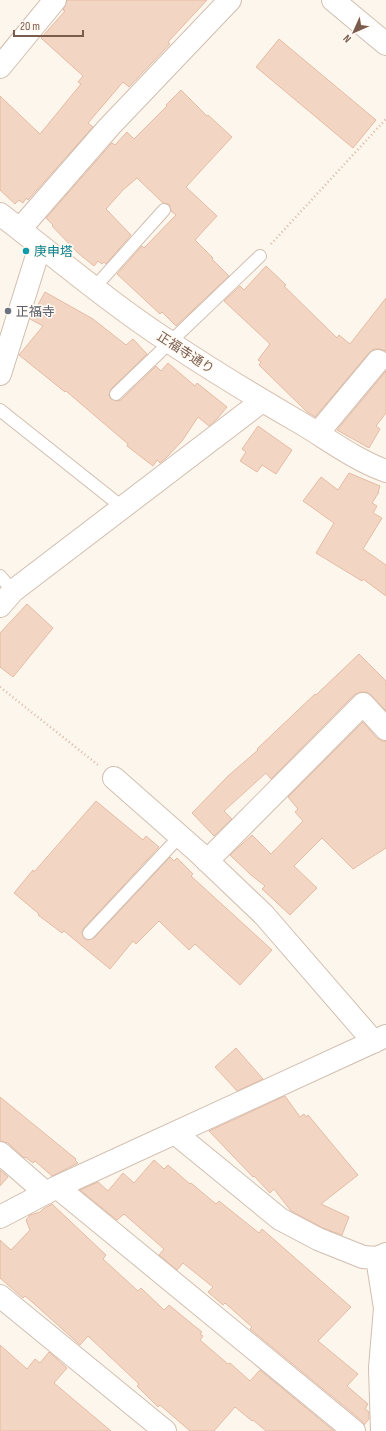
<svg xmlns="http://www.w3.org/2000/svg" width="386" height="1431" font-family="'Sofia Sans Condensed','Noto Sans JP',sans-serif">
  <rect width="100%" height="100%" fill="#fdf6ec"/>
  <!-- building -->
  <path fill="#f3d5c3" stroke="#e6bba3" d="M67,0H207L168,42L170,44L129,87L123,82L88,123L93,127L28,200L26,198L23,203L19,200L15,204L0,190V96L40,134L81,84L78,82L83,76L41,38L65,11L63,10Z
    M279,39L376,120L353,148L256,67Z
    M181,90L207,116L208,115L232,137L186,187L217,216L195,240L213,258L212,259L229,276L176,326L162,312L160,314L117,274L142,246L144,248L176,215L171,211L169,204L163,203L137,178L123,190L106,209L131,235L106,264L104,262L102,264L98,261L94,266L78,253L52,226L53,225L46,218L112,143L115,145L127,132L134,139L167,106L166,105Z
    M266,266L286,285L284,286L337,338L339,335L350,344L386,298V351L380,349H374L369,353L315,417L307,412L259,365L261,362L258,360L270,344L224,301L240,286L244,290Z
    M45,292L93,319L126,345L133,339L147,354L111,389L109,395L111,399L117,401L121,400L156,366L161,371L168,363L195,386L197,383L227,407L217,419L209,426L198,417L182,441L167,457L160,463L157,460L153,466L127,446L128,444L66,391L65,392L19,355L43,326L30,319Z
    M386,371V413L376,426L380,429L369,448L337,430Z
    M258,426L292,450L276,474L262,465L257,472L240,461L246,452L242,449Z
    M349,473L380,486L378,492H379L372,503L377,506L373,513L382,518L363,549L386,565V596L363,579L362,581L316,553L334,523L303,501L321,477L338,490Z
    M27,604L53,628L13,677L0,667V633Z
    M359,654L386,681V711L372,696L367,692H360L354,695L271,779L266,773L224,811L232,819L214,836L192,813L228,776L258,750L257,749L315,694L316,695Z
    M363,722L377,738L382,741H386V848L353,869L322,838L294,866L317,888L290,915L262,889L265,886L251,875L230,855L252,835L271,854L303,821L295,812L298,809L288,797Z
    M96,801L143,840L146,836L159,847L84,928L82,932L84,938L88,940L94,938L170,857L174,861L177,858L193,874L191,876L272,950L240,985L195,944L189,950L159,921L136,944L133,941L110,969L64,931L62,933L38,915L39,914L14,893L33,870L34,872Z
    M236,1048L263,1079L237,1091L215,1067Z
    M285,1096L300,1117L304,1114L306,1117L308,1115L358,1175L321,1204L349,1217L342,1235L323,1228L291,1211L274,1189L270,1193L254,1176L253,1177L209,1131Z
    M0,1097L76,1159L75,1160L78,1163L52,1176L35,1161L33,1163L25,1157L24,1158L8,1143L0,1141Z
    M154,1160L164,1169L168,1165L190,1184L191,1183L216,1204L219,1201L259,1233L262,1229L351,1307L318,1341L358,1374L347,1386L368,1404L365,1409L369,1412V1419L364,1425L362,1421L250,1329L252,1327L225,1303L223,1305L208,1292L213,1287L183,1263L177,1270L159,1255L164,1249L124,1214L117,1220L80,1190L98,1182L108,1191L123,1173L134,1183Z
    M0,1170L8,1177L0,1186Z
    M52,1204L106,1255L103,1259L138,1291L141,1288L164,1310L169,1305L192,1324L202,1332L200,1334L203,1336L200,1340L228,1364L230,1363L250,1381L260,1370L334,1431H266L253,1420L252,1421L235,1407L214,1431H190L160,1405L158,1407L137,1386L139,1384L88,1336L80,1345L31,1301L25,1296L23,1298L0,1278V1240L11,1250L30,1230L26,1220L30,1215L40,1212L43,1209Z
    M0,1345L27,1369L35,1359L40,1363L49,1352L67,1368L54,1383L111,1431H0Z"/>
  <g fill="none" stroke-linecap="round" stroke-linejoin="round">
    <defs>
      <path id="lane" d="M94,288L164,210
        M116,394L260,256
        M0,410L122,507
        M0,576L13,591
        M89,933L180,836"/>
      <path id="street" d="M333,0L386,44
        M0,67L55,0
        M20,229L109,127L230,0
        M0,374L40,246
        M318,433L378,361
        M0,606L13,591L262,401
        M114,778L198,852L264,915L374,1042
        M207,861L363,704L386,729
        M175,1133L280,1219L318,1239L363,1257L377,1258L386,1254
        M0,1153L46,1193
        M57,1187L354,1431
        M0,1217L57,1187L386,1036
        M377,1258L385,1308L380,1368L382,1431
        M0,1296L165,1431"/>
      <path id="secondary" d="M0,214C56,257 111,304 171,343C213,371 256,397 299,422C328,439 355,460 386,471"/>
    </defs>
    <!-- lane casing -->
    <use href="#lane" stroke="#d1beb0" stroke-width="14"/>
    <!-- street casing -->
    <use href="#street" stroke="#d1beb0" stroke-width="24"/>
    <!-- secondary casing -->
    <use href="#secondary" stroke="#d6c0b0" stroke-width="24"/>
    <!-- path -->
    <path stroke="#d9b8a5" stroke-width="2.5" stroke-dasharray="1 3" stroke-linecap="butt" d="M271,244L386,119
      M0,687L98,765"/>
    <!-- lane -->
    <use href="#lane" stroke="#fff" stroke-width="12"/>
    <!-- street -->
    <use href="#street" stroke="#fff" stroke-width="22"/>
    <!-- secondary -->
    <use href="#secondary" stroke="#fff" stroke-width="22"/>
  </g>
  <!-- markers -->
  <circle fill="#0f9aa8" stroke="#fffaf3" stroke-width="1.5" cx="26" cy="251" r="4"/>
  <circle fill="#6b7280" stroke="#fffaf3" stroke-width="1.5" cx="8" cy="311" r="4"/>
  <g text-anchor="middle" stroke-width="3" stroke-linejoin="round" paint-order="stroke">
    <!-- culture labels -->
    <g font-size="13" fill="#0d838f" stroke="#fffaf3" text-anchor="start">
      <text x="34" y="256">庚申塔</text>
    </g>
    <!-- worship labels -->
    <g font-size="13" fill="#5b616d" stroke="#fffaf3" text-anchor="start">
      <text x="16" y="316">正福寺</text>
    </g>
    <!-- street labels -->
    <g font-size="13" fill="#7a5c4d" stroke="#fffaf3">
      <text transform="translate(186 352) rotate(33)" y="5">正福寺通り</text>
    </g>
  </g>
  <!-- north arrow -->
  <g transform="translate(354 32) rotate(225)" stroke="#fffaf3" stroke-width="3" paint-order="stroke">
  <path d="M0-3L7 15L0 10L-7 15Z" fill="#7a5c4d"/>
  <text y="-6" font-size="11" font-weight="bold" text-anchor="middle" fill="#7a5c4d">N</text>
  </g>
  <!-- scale -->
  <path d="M14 30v6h69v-6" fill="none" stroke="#7a5c4d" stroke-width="2"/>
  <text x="20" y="30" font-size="12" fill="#7a5c4d" stroke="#fffaf3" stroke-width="3" paint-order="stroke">20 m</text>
</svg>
